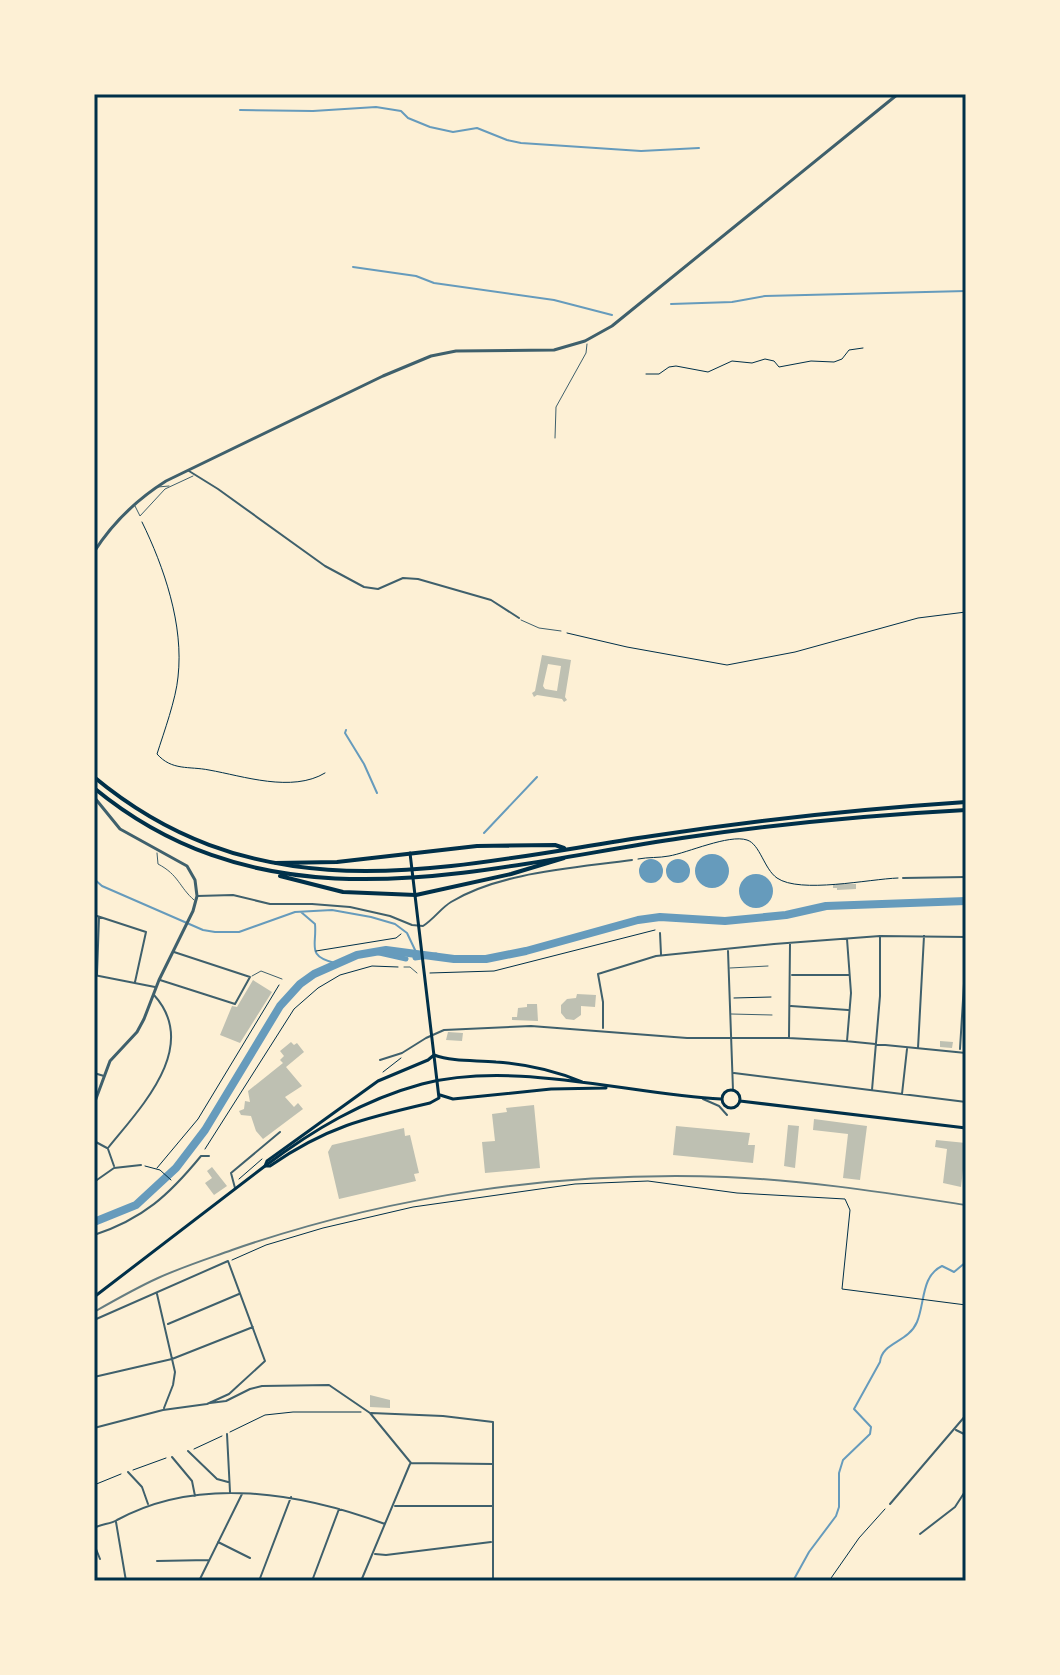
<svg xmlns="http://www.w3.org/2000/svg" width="1060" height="1675" font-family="Raleway,sans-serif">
  <rect width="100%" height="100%" fill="#fdf0d5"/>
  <!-- water -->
  <path fill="#669bbc" d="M695 871a17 17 0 1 1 34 0a17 17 0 1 1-34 0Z
    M639 871a12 12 0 1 1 24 0a12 12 0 1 1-24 0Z
    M666 871a12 12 0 1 1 24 0a12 12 0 1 1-24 0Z
    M739 891a17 17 0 1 1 34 0a17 17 0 1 1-34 0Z"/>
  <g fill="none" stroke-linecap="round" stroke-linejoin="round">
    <!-- stream -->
    <path stroke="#669bbc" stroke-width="2" d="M240,110L313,111L376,107L401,111L408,118L430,127L453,132L477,128L507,140L521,143L641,151L699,148
      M353,267L416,276L434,283L554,300L612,315
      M671,304L732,302L765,296L966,291
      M346,730L345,733L364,764L377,793
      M484,833L537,777
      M94,879L102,886L203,930L215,932H239L295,912L332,910L371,917L395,924L407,933L416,952
      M301,912L315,924C317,946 306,956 335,963
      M793,1581L809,1552L836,1516L839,1507V1473L843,1460L870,1434L871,1427L854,1409L880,1362C882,1342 908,1343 917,1322C925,1303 921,1276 942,1266L954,1272L966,1262"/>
    <!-- canal -->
    <path stroke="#669bbc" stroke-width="5" d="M375,952L406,959
      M415,958L436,955"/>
    <!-- river -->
    <path stroke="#669bbc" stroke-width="8" d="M94,1222L136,1205L176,1168L205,1130L280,1006L300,984L314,974L357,955L386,950L454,959H486L526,951L638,920L660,917L725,921L786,915L826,906L966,901"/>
  </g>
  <!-- building -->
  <path fill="#bec0b2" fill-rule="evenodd" d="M542,655L571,660L565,697L567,700L564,702L562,699L537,695L534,697L532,693L535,691ZM548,664L561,666L557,691L545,689L543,686Z
    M833,884H856V889L837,890V888H833Z
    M253,980L272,992L240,1043L220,1035L232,1006L237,1007Z
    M577,994L596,995L595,1007L581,1006V1015L574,1020L566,1019L561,1013V1005L567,999L576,998Z
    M527,1004H537L538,1021L512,1020V1017H517L518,1008L527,1007Z
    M448,1032L463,1033L462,1041L446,1040Z
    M940,1041L953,1042L952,1048L940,1047Z
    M291,1042L294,1045L297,1043L304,1052L286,1067L302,1086L285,1097L294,1107L298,1103L303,1109L263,1139L256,1131L251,1116L241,1115L239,1111L244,1109L245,1101L250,1102L248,1091L283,1063L280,1060L284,1056L280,1051Z
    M534,1105L540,1168L485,1173L482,1142L495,1141L492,1114L507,1112L506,1108Z
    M814,1119L867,1126L860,1180L843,1178L848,1134L813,1130Z
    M788,1125L799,1126L795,1168L784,1166Z
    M676,1126L750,1133L748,1145H755L753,1163L673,1155Z
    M404,1128L405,1136L410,1135L419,1173L414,1174L416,1181L339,1199L328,1152L332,1145Z
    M936,1140L966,1143L961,1187L943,1183L947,1149L935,1147Z
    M212,1167L227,1186L214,1195L205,1183L212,1178L207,1171Z
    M370,1395L390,1400V1408L370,1407Z"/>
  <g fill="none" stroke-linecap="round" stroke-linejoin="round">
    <!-- path -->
    <path stroke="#003049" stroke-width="1" d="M646,374H659L669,367L676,366L708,372L732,361L752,363L765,359L774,361L779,367L811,361L834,362L842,359L849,350L863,348
      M142,522C164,567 184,625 178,677C176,699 164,732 157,754C172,771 189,766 209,770C243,776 292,793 325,773
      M567,633L627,647L727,665L795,652L918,618L966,612
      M638,859C648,857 659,858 669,856C687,853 729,834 747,840C760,844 764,869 777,878C800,894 869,879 898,878
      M316,951L396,938L401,934
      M430,973L494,971L655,930
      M734,998L771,997
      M383,1072L401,1058
      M205,1149L294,1009L318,988L340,975L372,966L398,967
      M145,1166L160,1170L171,1180
      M157,1168L198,1119L279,985
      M239,1179L262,1159
      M232,1260L266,1245L323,1228L413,1207L575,1184L648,1181L737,1193L845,1199L850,1210L842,1289L966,1305
      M230,1432L265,1415L293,1412H361
      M194,1449L222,1436
      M133,1470L166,1458
      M94,1485L121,1474
      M829,1581L859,1538L885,1509"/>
    <!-- service -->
    <path stroke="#3f606c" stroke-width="1" d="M555,438L556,407L586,353L587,344
      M158,487L169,486
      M135,506L140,516L165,489L193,476
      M521,620L539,628L561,631
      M157,853L158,864C179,875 179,887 194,900
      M404,967H410L417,973
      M730,968L768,966
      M252,976L261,971L282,979
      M731,1014L772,1015"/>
    <!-- minor -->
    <path stroke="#3f606c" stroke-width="2" d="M189,471L218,489L325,566L364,587L378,589L403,578L418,579L491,600L519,618
      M903,878L966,877
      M197,896L233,895L270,904H312L350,907L390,916L412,925L423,926C434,919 441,908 451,902C500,872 576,868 632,860
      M94,915L146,932L135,982
      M660,933L661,954
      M728,951L733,1090
      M97,974L99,917
      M94,975L155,987
      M792,975H849
      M160,980L235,1004L250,977L174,952
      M791,1006L848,1010
      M603,1028V1002L598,974L656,956L774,944L880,936L966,937
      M789,1037L790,944
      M847,1041L851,993L847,939
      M918,1048L924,936
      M960,1049L966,951
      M380,1060L402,1053L426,1038L444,1030L531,1026L687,1038H788L845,1041L966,1053
      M94,1073L104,1076
      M734,1073L966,1102
      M872,1090L880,996V937
      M902,1094L907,1049
      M703,1099L719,1106L727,1115
      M94,1141L107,1148
      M108,1148C140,1108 201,1047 154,995
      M108,1149L114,1166
      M94,1182L114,1168L141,1165
      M235,1188L231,1173L280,1132
      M94,1235C143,1219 169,1195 201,1156H209
      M157,1294L175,1372L173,1385L164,1408
      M94,1320L228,1261L265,1361L229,1394L207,1404L163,1410L94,1428
      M168,1324L239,1294
      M94,1377L172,1359L253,1327
      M210,1403L226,1401L250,1389L262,1386L329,1385L370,1413L411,1463L493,1464
      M371,1413L443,1416L493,1422V1581
      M956,1430L966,1435
      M227,1434L230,1492
      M188,1451L217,1479L228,1482
      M172,1457L192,1481L195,1496
      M128,1472L142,1487L148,1504
      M890,1504L966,1415
      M395,1506H492
      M116,1522L126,1581
      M94,1528C101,1524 111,1524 117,1520C199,1475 301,1493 385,1524
      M920,1534L955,1507L966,1490
      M218,1542L250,1558
      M94,1544L100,1559
      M375,1554L386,1555L491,1542
      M157,1561L209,1560
      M199,1581L242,1494
      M259,1581L291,1497
      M312,1581L339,1509
      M361,1581L410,1464"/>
    <!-- tertiary -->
    <path stroke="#3f606c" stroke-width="3" d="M94,552C113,522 136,500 166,481L383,376L431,356L456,351L554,350L585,341L612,326L898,94
      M94,797L120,829L187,866L195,880L197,896L193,911L159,980L144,1019L137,1032L110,1061L94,1104"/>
    <!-- secondary -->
    <path stroke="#003049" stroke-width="3" d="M434,1055C453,1062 476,1060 496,1062C524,1064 556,1071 582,1082
      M722 1099a9 9 0 1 1 18 0a9 9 0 1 1-18 0Z
      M440,1095L453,1099L551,1089L606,1088
      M740,1101L966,1128
      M265,1166C313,1130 363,1100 422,1084C514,1060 627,1094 721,1099"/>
    <!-- primary -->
    <path stroke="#003049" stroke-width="3" d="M265,1166H270C326,1127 365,1118 430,1103L439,1098L410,853
      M94,1297L265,1166L267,1161L378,1081L428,1060L434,1055"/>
    <!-- trunk -->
    <path stroke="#003049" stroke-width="4" d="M94,777C266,920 453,865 652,836C756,820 861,809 966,802
      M94,788C271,934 479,868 682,838C776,824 871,815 966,810
      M275,863L337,862L477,846L555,845L564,848
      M280,876L343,892L416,895L511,874L564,858"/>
    <!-- rail -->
    <path stroke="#657d81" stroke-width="2" d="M94,1312C115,1300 136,1288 158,1278C182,1267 207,1259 232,1250C390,1195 559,1171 726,1177C806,1180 887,1193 966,1205"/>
  </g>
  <!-- border -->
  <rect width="1060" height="1675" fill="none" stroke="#fdf0d5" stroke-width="192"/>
  <rect x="96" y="96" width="868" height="1483" fill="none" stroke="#003049" stroke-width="3"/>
</svg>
